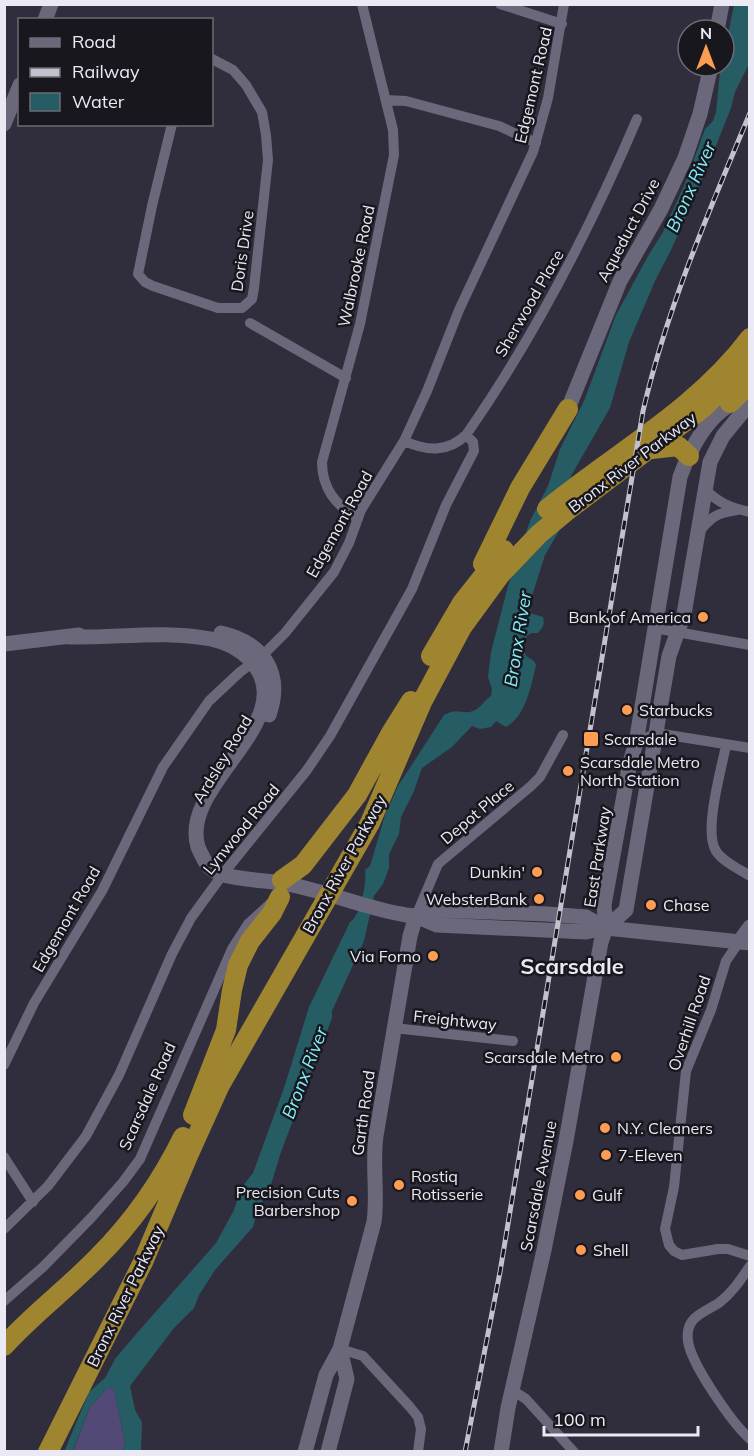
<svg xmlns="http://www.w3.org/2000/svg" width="754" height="1456" font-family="Mulish,sans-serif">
  <rect width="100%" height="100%" fill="#302d3d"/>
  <!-- green -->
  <path fill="#524976" d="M107,1388L114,1389L125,1443L123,1451L73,1452L90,1407Z"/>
  <!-- water -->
  <path fill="#265c63" d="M734,5H749V64L735,92L731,108L710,161L672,248L655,281L629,342L610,408L571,476L559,531L545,555L527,612L543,617C545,625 543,627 538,633H531L527,636L523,647L526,656L534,661L536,665C531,686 526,716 506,727L496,721L491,727L480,729L472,726L452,747L422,768L414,791L401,817L399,834L389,854V868L383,884L374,896L364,941L332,1011V1018L281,1152L270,1188L258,1209L253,1227L215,1270L199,1295L194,1308L174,1328L130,1386L135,1410L142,1422L141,1451H123L125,1443L114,1389L107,1388L90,1407L73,1451L64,1452L89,1392L105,1378L115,1359L137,1333L216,1243L234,1210L241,1188L253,1173L284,1088L309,1007L350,922C361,916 367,881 365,870L370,866L385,815L398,786L444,715C459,707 461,715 473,711C481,708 484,700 491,696L492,689L488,677L491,652L508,586L530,521L548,486L560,449L584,401L616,315L648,256L663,232L686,181L705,129L713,121L716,112L720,72L722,66H724V54Z"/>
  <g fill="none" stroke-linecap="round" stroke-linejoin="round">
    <!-- street -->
    <path stroke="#6b687b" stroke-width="10" d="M500,4L562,24
      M386,100L406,101L499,126L536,143
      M172,124L152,206L138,274L145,282L153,286L218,308H242L252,299L254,288L268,160L266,135L262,112L246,85L233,70L212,59
      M250,323L346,378
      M404,441C427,451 447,453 466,435C535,336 590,229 637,119
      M705,489C718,503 731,508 750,512
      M358,519C336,505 322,489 322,462L360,324L394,155L393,130L362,4
      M698,533C711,517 716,513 737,510
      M654,628L750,645
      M636,743L656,733L750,748
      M726,745C722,768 703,831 716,851C723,862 739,869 750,876
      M416,916L438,864L531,786L540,777L563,735
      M739,942L726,961L711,1010L686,1071L674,1187L665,1229L669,1245L674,1251L682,1255L718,1249H728L750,1256
      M394,1028L513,1041
      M4,1065L34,1003L102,891L163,767L209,701L240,672L263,655L285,633L334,572L349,543L361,510L404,441L427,391L459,310L533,152L548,98L564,4
      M4,1157L33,1202
      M4,1229L48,1186L86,1136L119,1075L172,954L191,918L223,874L307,770L330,736L412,589L446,505L474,451L473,442L466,435
      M750,1266C741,1279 733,1292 720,1302C712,1308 700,1312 693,1320C688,1326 687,1334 688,1341C691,1364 732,1423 750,1439
      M4,1301L43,1267L91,1218L123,1182L140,1159L232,949L248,924L272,902
      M340,1349L363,1356L410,1407L418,1417L421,1429L418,1452
      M512,1390L526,1399L574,1452"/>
    <!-- secondary -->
    <path stroke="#6b687b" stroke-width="15" d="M45,20L51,4
      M717,30L722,4
      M4,124L20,85
      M568,409L620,281L661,209L685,158L700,114L711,66
      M221,633C262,642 284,672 269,715
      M70,637C118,638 164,630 211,639C229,643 245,652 256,667C296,725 179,786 198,847C201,854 204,861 209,867C219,876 234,877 247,879C262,881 278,882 292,885C331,893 368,909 406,915L416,916L438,910L547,914L586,917L606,928
      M4,644L79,635
      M416,916L437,925L586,932L606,928L750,943
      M606,928L604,905L630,762L636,743L680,477C690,449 710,409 740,401
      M739,942L750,927
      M305,1452L326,1375L340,1349L374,1222C378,1194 372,1165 376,1136L410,936L416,916
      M328,1452L347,1379L340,1349
      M501,1452L508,1408L544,1250L566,1141L601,942L606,928L626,910L669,656L684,614L710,462L723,436L750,403"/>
    <!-- highway -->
    <path stroke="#a08530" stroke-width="20" d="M730,403L750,383
      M652,449L678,446L689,456
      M547,509C615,453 696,410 750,338
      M483,564L520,488L568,409
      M431,656L462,603L504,550
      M282,880L303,865L357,795L391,733L411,701
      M193,1115L226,1030L232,990L238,965L250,941L272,913L280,897
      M4,1346C33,1314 68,1288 98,1257C133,1222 161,1182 183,1137
      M48,1452L143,1262L187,1158L220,1085L370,823L422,702L462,627L500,575L539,534L568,510L703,408L750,361"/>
    <defs>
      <path id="rail" d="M465,1452L500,1272L643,411C667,308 709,211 750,113"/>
    </defs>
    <!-- rail casing -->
    <use href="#rail" stroke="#c3c1cd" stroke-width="5"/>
    <!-- rail -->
    <use href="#rail" stroke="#18171e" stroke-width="3" stroke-dasharray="9" stroke-linecap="butt"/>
  </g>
  <!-- markers -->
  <g fill="#fc9d53" stroke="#18171e" stroke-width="2">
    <circle cx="703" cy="617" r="6"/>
    <circle cx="627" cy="710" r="6"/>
    <rect x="583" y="731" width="16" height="16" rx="3"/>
    <circle cx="568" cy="771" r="6"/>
    <circle cx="537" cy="872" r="6"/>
    <circle cx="539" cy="899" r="6"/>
    <circle cx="651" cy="905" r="6"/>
    <circle cx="433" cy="956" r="6"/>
    <circle cx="616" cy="1057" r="6"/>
    <circle cx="605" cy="1128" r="6"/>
    <circle cx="606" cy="1155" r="6"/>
    <circle cx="399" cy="1185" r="6"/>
    <circle cx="580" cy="1195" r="6"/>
    <circle cx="352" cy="1201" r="6"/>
    <circle cx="581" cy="1250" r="6"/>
  </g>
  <g text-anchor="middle" stroke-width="5" stroke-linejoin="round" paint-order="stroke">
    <!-- street labels -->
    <g font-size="16" fill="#eae9f4" stroke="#18171e">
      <text transform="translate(533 85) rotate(-77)" y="6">Edgemont Road</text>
      <text transform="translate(628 230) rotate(-62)" y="6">Aqueduct Drive</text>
      <text transform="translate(242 251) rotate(-82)" y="6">Doris Drive</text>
      <text transform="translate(356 266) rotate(-78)" y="6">Walbrooke Road</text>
      <text transform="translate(529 303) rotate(-60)" y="6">Sherwood Place</text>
      <text transform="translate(632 462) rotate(-37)" y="6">Bronx River Parkway</text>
      <text transform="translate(339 524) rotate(-61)" y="6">Edgemont Road</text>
      <text transform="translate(222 759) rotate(-59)" y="6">Ardsley Road</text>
      <text transform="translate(477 812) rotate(-40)" y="6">Depot Place</text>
      <text transform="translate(241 829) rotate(-51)" y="6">Lynwood Road</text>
      <text transform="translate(597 857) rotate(-81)" y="6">East Parkway</text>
      <text transform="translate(344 864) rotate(-61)" y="6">Bronx River Parkway</text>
      <text transform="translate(66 919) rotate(-60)" y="6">Edgemont Road</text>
      <text transform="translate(455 1020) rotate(6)" y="6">Freightway</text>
      <text transform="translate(689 1023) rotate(-71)" y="6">Overhill Road</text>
      <text transform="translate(147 1096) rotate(-66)" y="6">Scarsdale Road</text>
      <text transform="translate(363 1113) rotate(-82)" y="6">Garth Road</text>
      <text transform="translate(538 1186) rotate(-79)" y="6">Scarsdale Avenue</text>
      <text transform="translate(125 1296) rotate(-64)" y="6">Bronx River Parkway</text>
    </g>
    <!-- poi labels -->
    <g font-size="16" fill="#eae9f4" stroke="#18171e" text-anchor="start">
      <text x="691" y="623" text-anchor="end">Bank of America</text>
      <text x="639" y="716">Starbucks</text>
      <text x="604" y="745">Scarsdale</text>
      <text x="580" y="768">Scarsdale Metro<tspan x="580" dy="18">North Station</tspan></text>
      <text x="525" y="878" text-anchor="end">Dunkin'</text>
      <text x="527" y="905" text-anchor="end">WebsterBank</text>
      <text x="663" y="911">Chase</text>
      <text x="421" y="962" text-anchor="end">Via Forno</text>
      <text x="604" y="1063" text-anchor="end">Scarsdale Metro</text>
      <text x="617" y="1134">N.Y. Cleaners</text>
      <text x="618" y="1161">7-Eleven</text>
      <text x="411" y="1182">Rostiq<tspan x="411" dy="18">Rotisserie</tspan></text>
      <text x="340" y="1198" text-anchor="end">Precision Cuts<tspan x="340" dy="18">Barbershop</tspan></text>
      <text x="592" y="1201">Gulf</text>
      <text x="593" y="1256">Shell</text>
    </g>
    <!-- water labels -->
    <g font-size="18" font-style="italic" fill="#82eefb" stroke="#18171e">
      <text transform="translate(691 187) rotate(-66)" y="6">Bronx River</text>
      <text transform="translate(518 639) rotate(-81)" y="6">Bronx River</text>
      <text transform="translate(305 1073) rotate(-69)" y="6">Bronx River</text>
    </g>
    <!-- district labels -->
    <g font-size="22" font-weight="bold" fill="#eae9f4" stroke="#18171e">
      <text x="572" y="974">Scarsdale</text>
    </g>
  </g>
  <!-- border -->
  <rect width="754" height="1456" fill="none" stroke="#eae9f4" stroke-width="12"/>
  <!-- legend -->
  <rect x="18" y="18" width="195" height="108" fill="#18171e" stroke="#6c6b74" stroke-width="1.5"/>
  <rect x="30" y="38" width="30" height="9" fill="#6b687b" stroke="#6c6b74" stroke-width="1.5"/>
  <text x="72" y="48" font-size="18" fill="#eae9f4">Road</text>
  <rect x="30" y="68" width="30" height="9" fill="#c3c1cd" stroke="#6c6b74" stroke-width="1.5"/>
  <text x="72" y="78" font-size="18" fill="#eae9f4">Railway</text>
  <rect x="30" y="93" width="30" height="18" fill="#265c63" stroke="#6c6b74" stroke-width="1.5"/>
  <text x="72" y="108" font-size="18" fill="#eae9f4">Water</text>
  <!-- north arrow -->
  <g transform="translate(706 48)"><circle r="28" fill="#18171e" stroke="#6c6b74" stroke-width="1.5"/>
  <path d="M0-4.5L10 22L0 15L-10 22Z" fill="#fc9d53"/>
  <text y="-9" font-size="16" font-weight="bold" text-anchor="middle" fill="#eae9f4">N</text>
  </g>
  <!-- scale -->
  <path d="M544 1426v9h154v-9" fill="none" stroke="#eae9f4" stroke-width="3"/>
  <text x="553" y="1426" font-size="18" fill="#eae9f4" stroke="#18171e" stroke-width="4.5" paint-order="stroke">100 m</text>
</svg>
